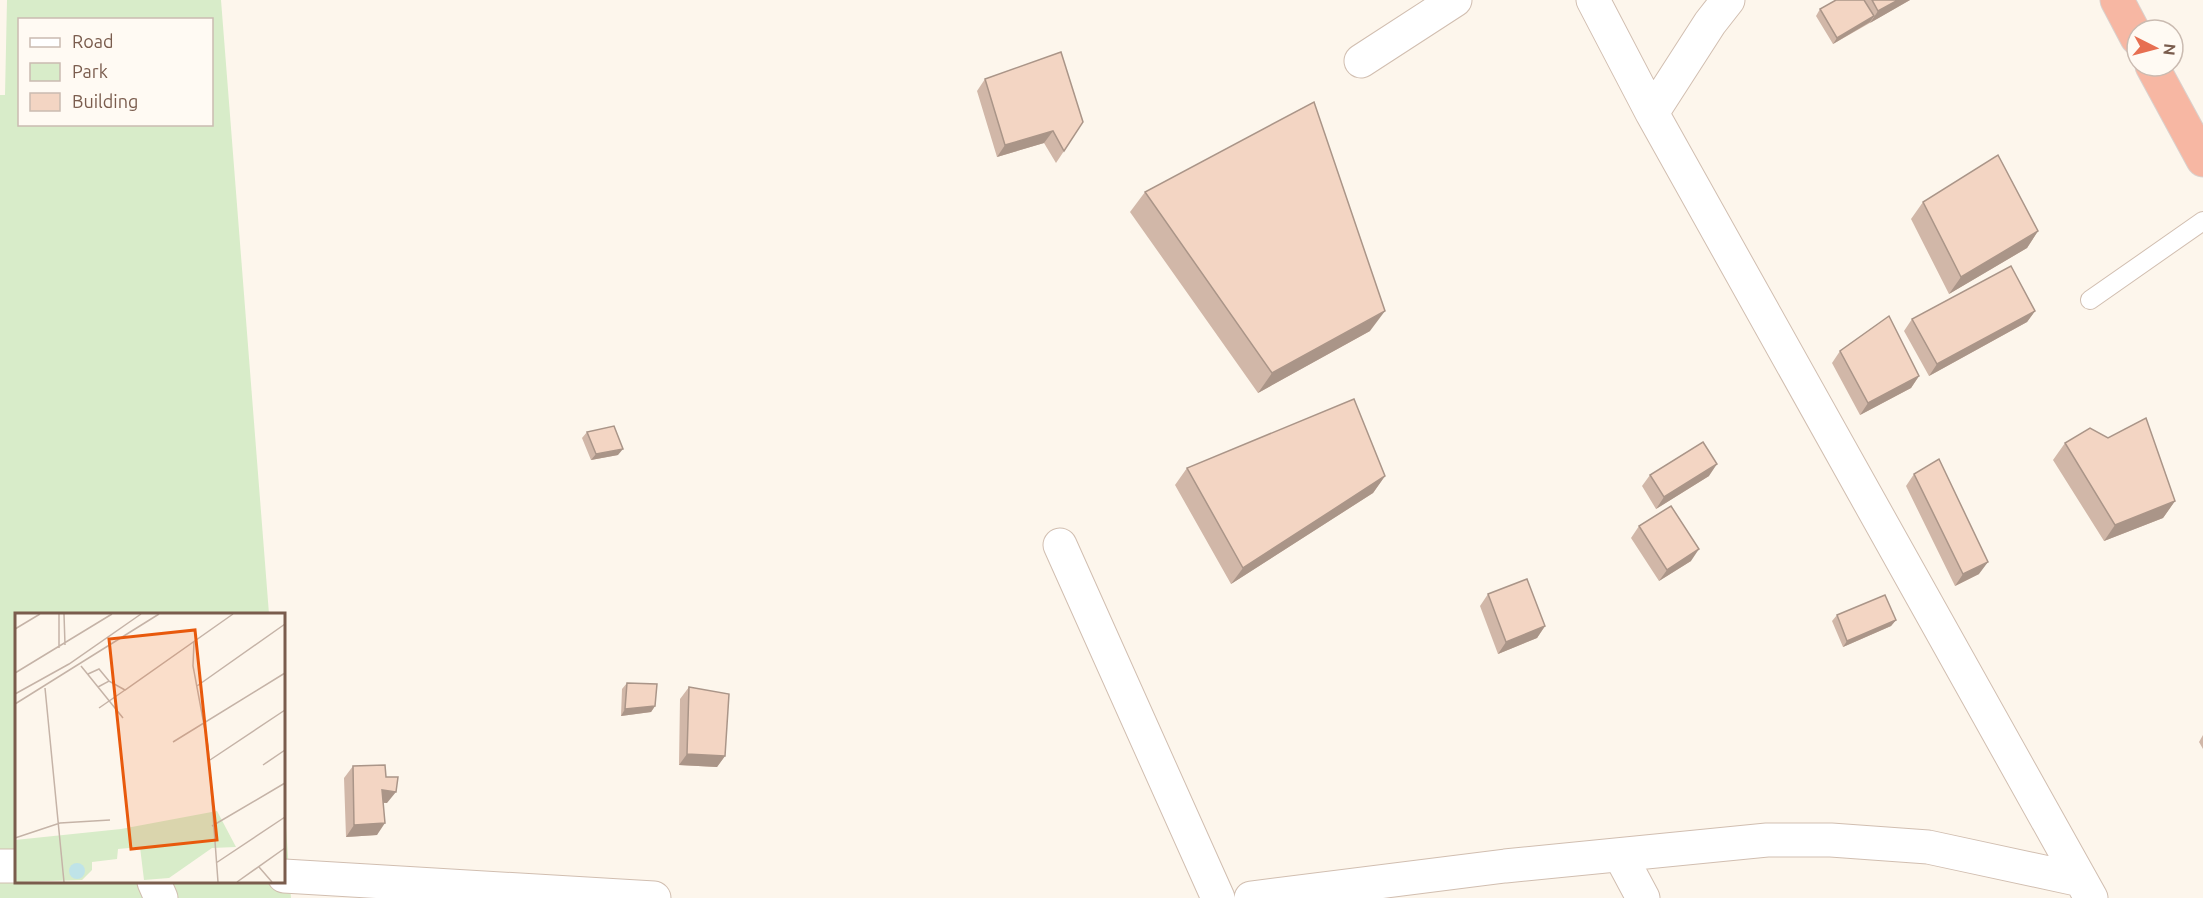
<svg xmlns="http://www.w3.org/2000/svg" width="2203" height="898" font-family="Ubuntu,sans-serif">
  <rect width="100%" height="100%" fill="#fdf6ec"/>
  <!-- green -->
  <path fill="#d8ecc9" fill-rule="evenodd" d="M7,0H221L269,614H16V882H284V800L291,898H0V95H5ZM20,20H212V124H20Z"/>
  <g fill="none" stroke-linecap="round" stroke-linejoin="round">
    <defs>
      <path id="lane" d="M2090,300L2203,221"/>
      <path id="street" d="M1593,0L1652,113
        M1728,0L1710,23L1652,113L2091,898
        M1361,61L1455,0
        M1060,545L1218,898
        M1620,855L1643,898
        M0,866H16
        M284,876L654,898
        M154,882L161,898
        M1251,898L1505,866L1767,840H1831L1928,847L2081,880"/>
      <path id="highway" d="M2117,0L2137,38
        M2152,66L2203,160"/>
    </defs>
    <!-- lane casing -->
    <use href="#lane" stroke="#d1beb0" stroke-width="20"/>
    <!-- street casing -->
    <use href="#street" stroke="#d1beb0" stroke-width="35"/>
    <!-- highway casing -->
    <use href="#highway" stroke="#dad1cd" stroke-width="35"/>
    <!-- lane -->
    <use href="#lane" stroke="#fff" stroke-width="18"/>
    <!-- street -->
    <use href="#street" stroke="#fff" stroke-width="33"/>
    <!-- highway -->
    <use href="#highway" stroke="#f7b7a3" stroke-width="33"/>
  </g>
  <!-- wall -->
  <path fill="#d1b7a8" d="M1836,0H1910L1833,44L1816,16L1820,9Z
    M1061,52L1064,151L1056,163L1044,143L997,157L977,91L985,79Z
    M1145,192L1370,331L1258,393L1130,212Z
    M1923,202L2038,231L2027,248L1949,294L1911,219Z
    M2035,311L2027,322L1929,376L1904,331L1912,319Z
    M1840,351L1919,376L1911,388L1860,415L1832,363Z
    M587,432L618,455L591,460L582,438Z
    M2065,443L2175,501L2163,518L2104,541L2053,460Z
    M1187,468L1385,476L1373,493L1231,584L1175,485Z
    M1914,474L1979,574L1955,586L1906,486Z
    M1650,475L1709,476L1656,509L1642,486Z
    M1639,526L1691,561L1659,581L1631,538Z
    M1488,594L1545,626L1537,638L1498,654L1480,606Z
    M1837,615L1896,620L1891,626L1843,647L1832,621Z
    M627,683L655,706L651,712L621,716L622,689Z
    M689,687L725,756L717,767L679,765L680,699Z
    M2203,735V749L2199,742Z
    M353,766L387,803H383L377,835L346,837L344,778Z"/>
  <!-- shaded-wall -->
  <path fill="#aa9588" d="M1898,0H1910L1870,23L1878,11Z
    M1874,16L1870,22L1833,44L1837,38Z
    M1053,131L1044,143L997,157L1005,145Z
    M2038,231L2027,248L1949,294L1961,277Z
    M1385,311L1370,331L1258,393L1272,373Z
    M2035,311L2027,322L1929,376L1937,364Z
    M1919,376L1911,388L1860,415L1868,403Z
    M623,449L618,455L591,460L596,454Z
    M1717,464L1709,476L1656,509L1664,497Z
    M1385,476L1373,493L1231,584L1243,568Z
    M2175,501L2163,518L2104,541L2115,525Z
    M1699,549L1691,561L1659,581L1667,570Z
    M1988,562L1979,574L1955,586L1963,574Z
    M1896,620L1891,626L1843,647L1847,641Z
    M1545,626L1537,638L1498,654L1506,642Z
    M655,706L651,712L621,716L625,709Z
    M687,754L725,756L717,767L679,765Z
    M382,790L396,792L387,803L374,802Z
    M385,823L377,835L346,837L354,825Z"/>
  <!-- building -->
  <path fill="#f3d5c3" stroke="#aa9588" stroke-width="1.5" d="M1836,0H1864L1874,16L1837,38L1820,9Z
    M1872,0H1898L1878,11Z
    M1061,52L1083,122L1064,151L1053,131L1005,145L985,79Z
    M1314,102L1385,311L1272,373L1145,192Z
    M1998,155L2038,231L1961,277L1923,202Z
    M2011,266L2035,311L1937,364L1912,319Z
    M1889,316L1919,376L1868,403L1840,351Z
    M1354,399L1385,476L1243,568L1187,468Z
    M2146,418L2175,501L2115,525L2065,443L2090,428L2108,438Z
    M614,426L623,449L596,454L587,432Z
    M1703,442L1717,464L1664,497L1650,475Z
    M1939,459L1988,562L1963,574L1914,474Z
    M1671,506L1699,549L1667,570L1639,526Z
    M1527,579L1545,626L1506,642L1488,594Z
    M1885,595L1896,620L1847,641L1837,615Z
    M627,683L657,684L655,706L625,709Z
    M689,687L729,694L725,756L687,754Z
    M385,765L386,777H398L396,792L382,790L385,823L354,825L353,766Z"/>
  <!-- overview -->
  <g transform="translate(15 613)">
    <rect width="270" height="270" fill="#fdf6ec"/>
    <path d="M202,198L221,234L197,235L154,265L129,267L125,234L103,236L102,246L77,249V257L67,267L0,269V227L106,216Z" fill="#d8ecc9"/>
    <path d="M54 258a8 8 0 1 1 16 0a8 8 0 1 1-16 0Z" fill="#bfe3e8"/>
    <path fill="none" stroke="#c5b3a7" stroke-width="1.5" d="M44,1V35M49,1L50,32M0,16L25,1M179,28L178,53L193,133L203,269M66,53L83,74L94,68L110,77L218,1M0,60L97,1M73,61L84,56L94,68M182,73L270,11M83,74L108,105M30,75L49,269M0,81L54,51L126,1M0,91L144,1M84,95L110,77M158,129L270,60M195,147L270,97M248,152L270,137M197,213L270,170M0,225L45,210L95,207M201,250L270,204M244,254L257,269M222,269L270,235"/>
    <path fill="#e8590c" fill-opacity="0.15" stroke="#e8590c" stroke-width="3" d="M180,17L202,227L116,236L94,26Z"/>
    <rect width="270" height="270" fill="none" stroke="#7a5c4d" stroke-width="3"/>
  </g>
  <!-- legend -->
  <rect x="18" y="18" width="195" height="108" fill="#fffaf3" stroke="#cabbb1" stroke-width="1.5"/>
  <rect x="30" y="38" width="30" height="9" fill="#ffffff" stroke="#cabbb1" stroke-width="1.5"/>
  <text x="72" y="48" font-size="18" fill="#7a5c4d">Road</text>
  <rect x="30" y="63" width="30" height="18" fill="#d8ecc9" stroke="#cabbb1" stroke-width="1.5"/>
  <text x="72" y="78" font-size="18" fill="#7a5c4d">Park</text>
  <rect x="30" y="93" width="30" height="18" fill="#f3d5c3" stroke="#cabbb1" stroke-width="1.5"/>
  <text x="72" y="108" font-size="18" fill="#7a5c4d">Building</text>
  <!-- north arrow -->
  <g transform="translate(2155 48) rotate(96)"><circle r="28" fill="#fffaf3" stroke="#cabbb1" stroke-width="1.5"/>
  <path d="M0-4.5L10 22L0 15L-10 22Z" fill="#e76f51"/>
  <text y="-9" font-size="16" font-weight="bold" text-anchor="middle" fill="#7a5c4d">N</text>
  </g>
</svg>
